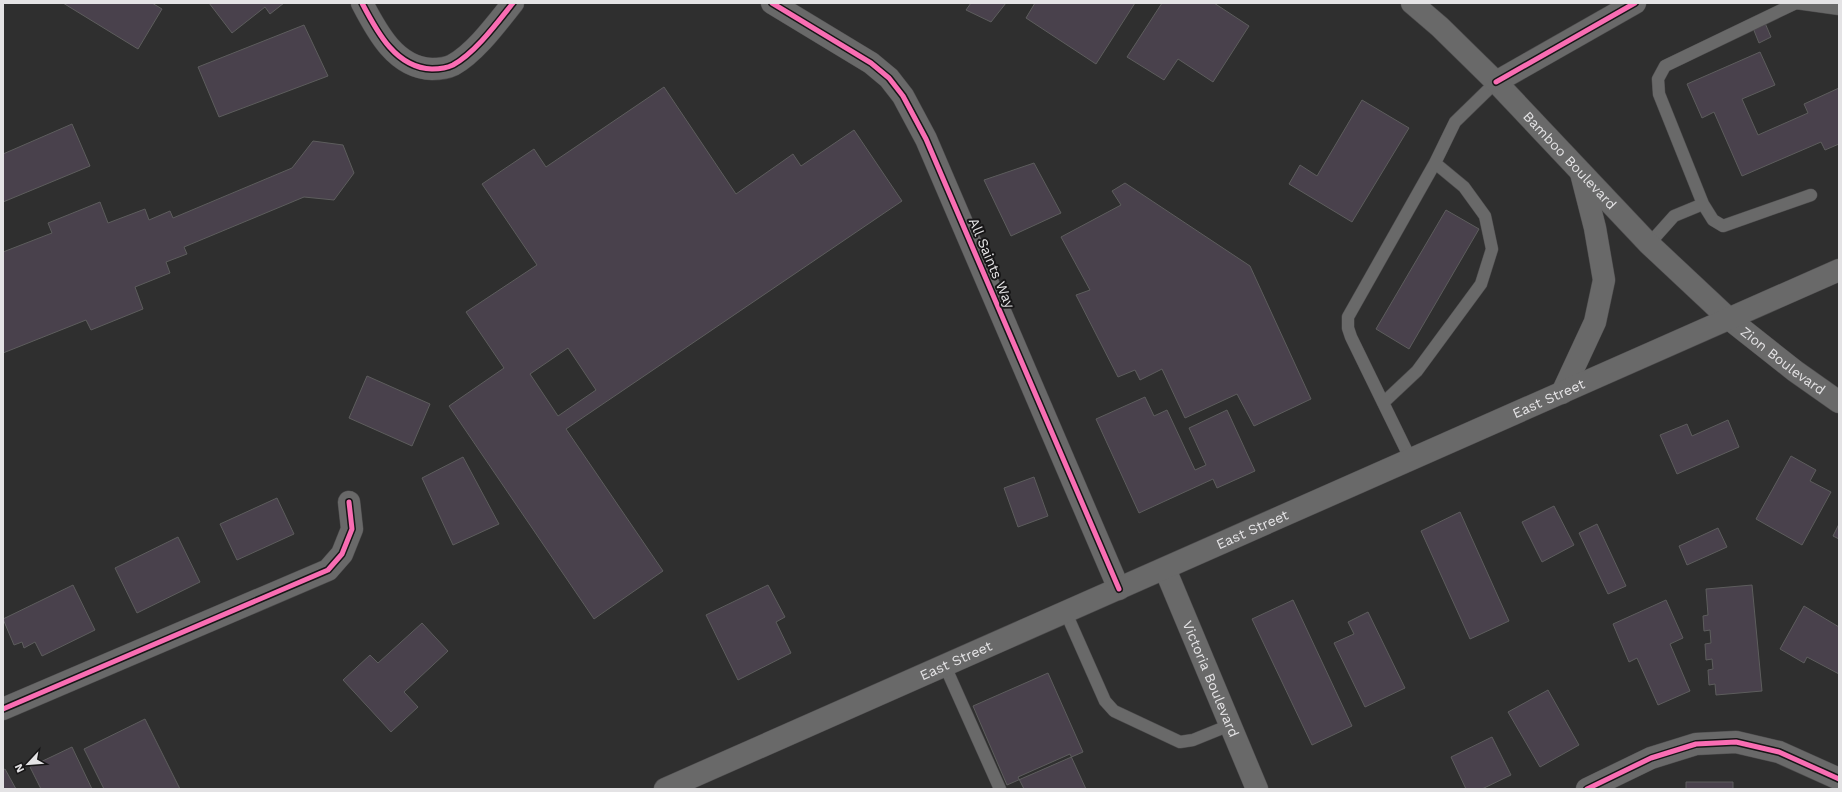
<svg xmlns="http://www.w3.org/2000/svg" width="1842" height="792" font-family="'Work Sans',sans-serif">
  <rect width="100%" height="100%" fill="#2f2f2f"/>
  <!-- building -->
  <path fill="#49414c" stroke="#5d5d5d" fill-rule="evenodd" d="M63,3H152L162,9L138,49Z
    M209,3H284L270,14L265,7L232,33Z
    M971,3H1006L991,22L966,10Z
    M1035,3H1135L1096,64L1026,18Z
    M1162,3H1214L1249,26L1213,82L1178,59L1164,80L1127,57Z
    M1765,23L1771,37L1759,43L1753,28Z
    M304,25L328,76L219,117L198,67Z
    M1760,52L1775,85L1742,99L1758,135L1808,113L1804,104L1839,88V144L1825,150L1821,142L1742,176L1714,112L1702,118L1687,84Z
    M664,87L736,194L793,154L801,166L854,130L902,201L566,429L663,571L594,619L449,406L504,368L466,312L537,265L482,184L534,149L546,167ZM568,348L596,390L558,416L530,374Z
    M1362,100L1409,128L1352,222L1289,184L1300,165L1317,176Z
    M72,124L90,166L3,202V154Z
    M313,141L343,145L354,173L334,200L304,197L184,247L187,254L166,262L170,273L135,287L143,309L91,330L86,320L3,353V252L52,233L48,223L100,202L108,223L145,209L149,220L170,211L173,218L292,168Z
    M1034,163L1061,213L1011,236L984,180Z
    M1125,183L1250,266L1311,399L1254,426L1237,394L1185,418L1162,369L1140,380L1135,370L1118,377L1076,295L1090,290L1061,237L1121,205L1112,191Z
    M1446,210L1479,229L1409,349L1376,329Z
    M367,376L430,404L412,446L349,418Z
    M1145,397L1154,416L1167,410L1195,470L1206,465L1189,428L1227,410L1255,471L1217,488L1213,479L1139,513L1096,419Z
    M1728,420L1739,447L1677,474L1660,435L1687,424L1692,436Z
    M1791,456L1816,470L1810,481L1831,492L1802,545L1756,519Z
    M463,457L499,524L453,545L422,478Z
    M1034,477L1048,516L1018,527L1004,488Z
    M277,498L294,534L237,560L220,524Z
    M1554,506L1574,545L1542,562L1522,522Z
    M1460,512L1509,621L1470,639L1421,531Z
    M1597,524L1626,586L1608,594L1579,533Z
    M1839,524V539L1833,536Z
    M1718,528L1727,547L1687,565L1679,546Z
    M178,537L200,582L137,613L115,568Z
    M73,585L95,630L42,656L35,642L24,648L22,642L14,645L3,619Z
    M768,585L785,617L776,622L791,653L738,680L706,615Z
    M1752,585L1762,691L1716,695L1715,684L1709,685L1708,670L1713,669L1712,659L1706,660L1705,644L1711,643L1710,630L1704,631L1703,616L1708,615L1706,589Z
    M1293,600L1352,726L1312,745L1252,619Z
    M1666,600L1683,638L1670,644L1690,691L1658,705L1637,658L1629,662L1613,624Z
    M1804,606L1839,627V674L1807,657L1804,663L1780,649Z
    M1368,612L1405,688L1365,707L1334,643L1354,634L1348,622Z
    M422,623L448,651L404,692L418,707L391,732L343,680L370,655L378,663Z
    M1048,673L1083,752L1007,785L973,706Z
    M1548,690L1579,745L1540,767L1508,712Z
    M145,719L180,789H104L84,749Z
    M1492,737L1511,775L1482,789H1466L1451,757Z
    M72,747L92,789H41L30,767Z
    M1070,754L1086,789H1024L1018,777Z
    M5,769L16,789H3V770Z
    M1686,782H1733V789H1686Z"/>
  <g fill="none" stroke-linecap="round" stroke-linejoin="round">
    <defs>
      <path id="service" d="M1811,195L1723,226L1713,220L1703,204L1659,94L1658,79L1665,66L1796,3L1839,9
        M1649,244L1674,216L1703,204
        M1383,403L1417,371L1481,284L1492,249L1485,216L1464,187L1435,163
        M1411,460L1351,337L1348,328V317L1435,163L1455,122L1496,82
        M1066,613L1105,701L1114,711L1180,742L1193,740L1230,725
        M945,666L1000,789"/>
      <g id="minor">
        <path d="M362,3C377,32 396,68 432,69C439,69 447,68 453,65C475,53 497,23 513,3"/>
        <path d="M772,3L871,63L889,78L903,96L926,139L1119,589"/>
        <path d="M1496,82L1635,3"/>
        <path id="s1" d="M1165,569L1257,789"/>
        <path d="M3,709L328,570L342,554L352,529L349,502"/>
        <path d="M1587,789L1651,758L1696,744L1736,742L1779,752L1839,779"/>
      </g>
      <g id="secondary">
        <path id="s2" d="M1412,3L1440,27L1496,82L1649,244L1728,318L1795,371L1839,402"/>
        <path d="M1562,393L1595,322L1604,280L1595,228L1581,173"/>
        <path id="s3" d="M665,789L1839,270"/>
      </g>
    </defs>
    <!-- service casing -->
    <use href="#service" stroke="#4d4c4d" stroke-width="13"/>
    <!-- minor casing -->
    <use href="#minor" stroke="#4d4c4d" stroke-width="23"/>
    <!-- secondary casing -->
    <use href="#secondary" stroke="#4d4c4d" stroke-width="23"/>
    <!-- service -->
    <use href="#service" stroke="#696969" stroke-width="12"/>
    <!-- minor -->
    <use href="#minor" stroke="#696969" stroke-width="22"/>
    <!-- secondary -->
    <use href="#secondary" stroke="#696969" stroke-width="22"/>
    <defs>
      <path id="cycleway" d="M362,3C377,32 396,68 432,69C439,69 447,68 453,65C475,53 497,23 513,3
        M772,3L871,63L889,78L903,96L926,139L1119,589
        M1496,82L1635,3
        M3,709L328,570L342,554L352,529L349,502
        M1587,789L1651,758L1696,744L1736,742L1779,752L1839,779"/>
    </defs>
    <!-- cycleway casing -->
    <use href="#cycleway" stroke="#171617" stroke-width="8"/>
    <!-- cycleway -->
    <use href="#cycleway" stroke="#f96db3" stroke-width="5"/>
  </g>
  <g text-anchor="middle" stroke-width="4" stroke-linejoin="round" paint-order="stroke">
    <!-- street labels -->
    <g font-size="14" fill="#e4e3e5" stroke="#171617">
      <text dy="5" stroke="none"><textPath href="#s2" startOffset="223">Bamboo Boulevard</textPath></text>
      <text transform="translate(992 263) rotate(67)" y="5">All Saints Way</text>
      <text dy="5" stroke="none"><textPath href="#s2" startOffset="516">Zion Boulevard</textPath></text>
      <text dy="5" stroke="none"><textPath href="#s3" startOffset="966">East Street</textPath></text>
      <text dy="5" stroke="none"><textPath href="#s3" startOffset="642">East Street</textPath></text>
      <text dy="5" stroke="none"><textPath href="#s3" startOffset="318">East Street</textPath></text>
      <text dy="5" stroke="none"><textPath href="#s1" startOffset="119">Victoria Boulevard</textPath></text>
    </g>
  </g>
  <!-- border -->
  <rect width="1842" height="792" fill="none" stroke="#e4e3e5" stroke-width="8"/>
  <!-- north arrow -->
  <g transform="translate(28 764) rotate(244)" stroke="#171617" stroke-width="3" paint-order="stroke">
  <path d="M0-3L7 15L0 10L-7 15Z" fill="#e4e3e5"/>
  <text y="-6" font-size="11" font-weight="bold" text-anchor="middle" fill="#e4e3e5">N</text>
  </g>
</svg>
